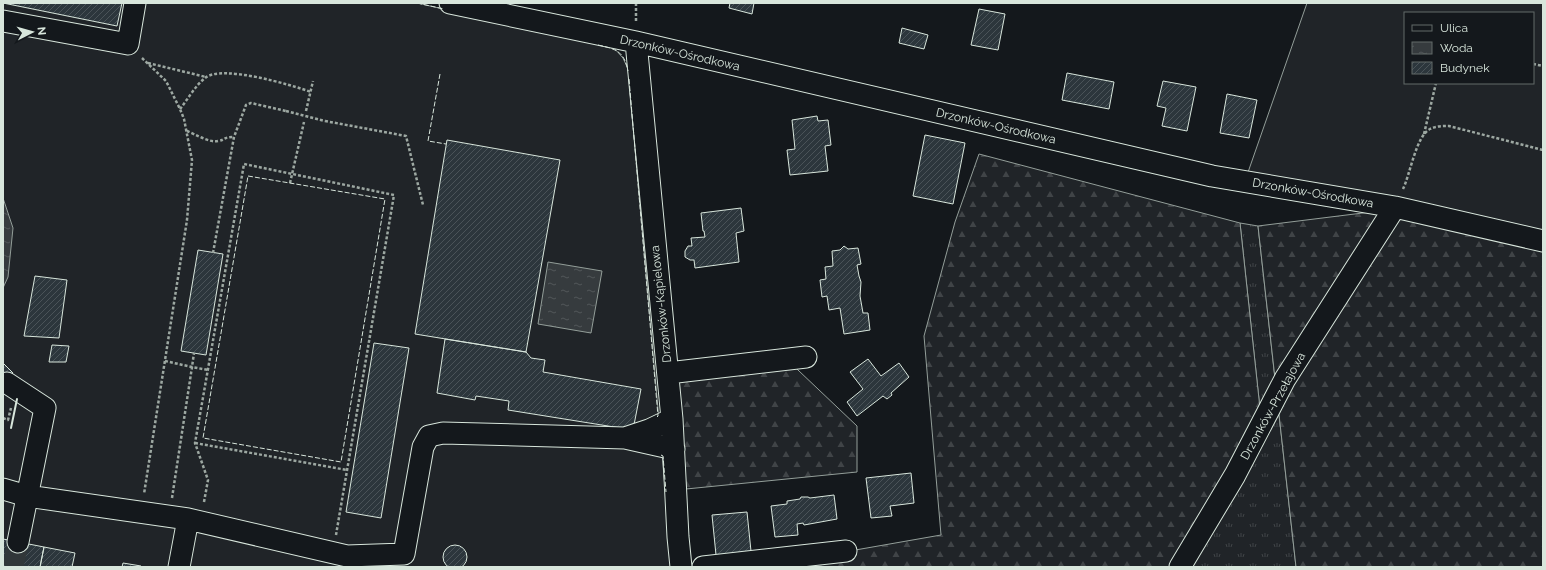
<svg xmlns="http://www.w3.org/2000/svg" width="1546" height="570" font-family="Raleway,sans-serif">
  <defs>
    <pattern id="grass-tufts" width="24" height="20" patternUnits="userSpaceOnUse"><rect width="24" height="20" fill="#202428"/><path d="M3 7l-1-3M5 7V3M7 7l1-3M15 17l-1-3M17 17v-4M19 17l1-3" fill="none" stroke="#404447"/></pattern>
    <pattern id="forest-firs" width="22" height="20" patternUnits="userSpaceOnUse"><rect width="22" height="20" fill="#202428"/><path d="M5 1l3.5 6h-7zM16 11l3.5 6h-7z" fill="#404447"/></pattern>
    <pattern id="water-ripples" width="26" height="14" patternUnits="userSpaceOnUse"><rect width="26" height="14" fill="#363b3e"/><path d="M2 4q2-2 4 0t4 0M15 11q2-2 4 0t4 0" fill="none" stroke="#525759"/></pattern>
    <pattern id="building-hatch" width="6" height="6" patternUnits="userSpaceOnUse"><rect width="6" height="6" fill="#2c363c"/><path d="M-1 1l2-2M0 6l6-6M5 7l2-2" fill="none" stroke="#4a5358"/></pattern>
  </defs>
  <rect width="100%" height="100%" fill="#14181c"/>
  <!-- grass -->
  <path fill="url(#grass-tufts)" stroke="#939e99" d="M1240,223L1258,226L1296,567H1177L1262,427Z"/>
  <!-- forest -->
  <path fill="url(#forest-firs)" stroke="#939e99" d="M979,154L1240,223L1262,427L1177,567H805L804,559L941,535L924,336L955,222Z
    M1411,207L1543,237V567H1296L1258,226Z
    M779,352L857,426V472L676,490L667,366Z"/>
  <!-- garden -->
  <path fill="#202428" stroke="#939e99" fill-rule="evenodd" d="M3,3H417L614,48L623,58L628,69L672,567H3Z
    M1307,3H1543V237L1246,178ZM1405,13H1533V83H1405Z"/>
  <!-- water -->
  <path fill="url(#water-ripples)" stroke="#939e99" d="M3,198L13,228L8,277L3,288Z
    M548,262L602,271L591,333L538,324Z"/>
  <!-- building -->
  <path fill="url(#building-hatch)" stroke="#d8e6dc" d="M3,3H122L117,26Z
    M730,3H754L752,14L729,8Z
    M979,9L1005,14L998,50L971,45Z
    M902,28L928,35L924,49L899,43Z
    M1067,73L1114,82L1109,109L1062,100Z
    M1163,81L1196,87L1187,131L1162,126L1166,108L1157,106Z
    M1227,94L1257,100L1249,138L1220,133Z
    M817,116L818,121L828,120L831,145L825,146L828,171L790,175L787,150L795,149L792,120Z
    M925,135L965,143L953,204L913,196Z
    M447,140L560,160L526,352L415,334Z
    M741,208L744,231L736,233L739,262L695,268L694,260H690L685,257V251L688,246H692L691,238L705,237L704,231H703L701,213Z
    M844,246L848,249L858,248L861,264L857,265L859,276L861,282L860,296L863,313H868L870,330L844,334L840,308L829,310L827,296L822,297L820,280L826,279L825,267L833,266L832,251L840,250Z
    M198,250L223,254L206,355L181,351Z
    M35,276L67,280L59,338L24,336Z
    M445,339L526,352L531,358L545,360L543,372L641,389L633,430L508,410L509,401L476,396L475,400L437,393Z
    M374,343L409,348L381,518L346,512Z
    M52,345L69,346L66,362H49Z
    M868,359L881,376L899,363L909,377L891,393L892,395L887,399L883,396L857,416L847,402L863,389L850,372Z
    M3,363L13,373L7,379L3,374Z
    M911,473L914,503L890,506L892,516L871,518L866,478Z
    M834,495L837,519L804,525L803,523L797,524L798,535L775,537L771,506L787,504V501L800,499L801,497H808L810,498Z
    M747,512L752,561L717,565L712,515Z
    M3,539L44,547L40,567H3Z
    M443 557a12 12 0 1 1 24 0a12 12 0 1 1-24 0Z
    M44,547L75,553L72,567H40Z
    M123,563L141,566V567H122Z"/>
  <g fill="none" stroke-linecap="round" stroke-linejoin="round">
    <!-- minor-tunnel -->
    <path stroke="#313739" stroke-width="21" stroke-dasharray="21 10" stroke-linecap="butt" d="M13,567L18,542"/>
    <defs>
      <path id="minor" d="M450,3L636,42L1212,176L1395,207L1543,241
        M3,21L128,44L135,3
        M636,42L672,419L678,537L681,567
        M668,373L806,357
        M7,383L45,408L18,542
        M625,438L649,430L672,419
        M3,489L27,496L188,519L347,556L404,554L423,447L429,436L443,433L625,438L674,449
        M179,567L188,519
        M703,567L846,551
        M1180,567L1235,475L1285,379L1395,207"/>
    </defs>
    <!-- minor casing -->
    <use href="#minor" stroke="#d8e6dc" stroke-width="23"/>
    <!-- path -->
    <path stroke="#9da8a2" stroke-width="2.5" stroke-dasharray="3 2" stroke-linecap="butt" d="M636,21V3
      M142,58L166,81L180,109L184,119L192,160L187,220L144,494
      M148,63L206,77
      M1533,64L1543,66
      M180,109C188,99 195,86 205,78C221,64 292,85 311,92
      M306,111L313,81
      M325,121L406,136L423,205
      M187,131C195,134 209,143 218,141C225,140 223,137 234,137
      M1424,134L1436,83
      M290,183L304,122
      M1403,189C1410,175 1416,136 1430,129C1436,126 1443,126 1449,126L1543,150
      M213,253L234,137L246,105L251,103L286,111
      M165,361L192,367L194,353
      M3,418L8,420L11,408
      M195,443L347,470
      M172,498L192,367L208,370
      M204,502L208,480L195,443L244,164L394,195L336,535"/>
    <!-- minor -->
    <use href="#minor" stroke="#14181c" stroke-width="21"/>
    <!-- path-bridge -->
    <path stroke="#9da8a2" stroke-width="2.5" stroke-dasharray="3 2" stroke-linecap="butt" d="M286,111L325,121"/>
    <!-- fence -->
    <path stroke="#d8e6dc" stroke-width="1" stroke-dasharray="5 2" stroke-linecap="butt" d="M417,3L444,9
      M598,45C616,49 624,51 628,71
      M440,74L428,141L446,144
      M629,79L658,416L657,417
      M248,176L385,199L341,462L203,438Z
      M661,455L663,456L666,492"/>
    <!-- wall -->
    <path stroke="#d8e6dc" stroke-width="2" d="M11,428L17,399"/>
  </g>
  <g text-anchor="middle" stroke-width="3" stroke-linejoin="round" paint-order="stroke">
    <!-- street labels -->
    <g font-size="12" fill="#d8e6dc" stroke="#14181c">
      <text transform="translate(680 53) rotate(13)" y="4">Drzonków-Ośrodkowa</text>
      <text transform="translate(996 126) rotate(13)" y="4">Drzonków-Ośrodkowa</text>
      <text transform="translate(1313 193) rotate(10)" y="4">Drzonków-Ośrodkowa</text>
      <text transform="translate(661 304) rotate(-96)" y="4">Drzonków-Kąpielowa</text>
      <text transform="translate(1273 406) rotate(-61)" y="4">Drzonków-Przełajowa</text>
    </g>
  </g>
  <!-- border -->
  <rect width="1546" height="570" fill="none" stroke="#d8e6dc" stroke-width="8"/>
  <!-- legend -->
  <rect x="1404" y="12" width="130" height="72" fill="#14181c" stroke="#626a69"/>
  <rect x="1412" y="25" width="20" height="6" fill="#14181c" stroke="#626a69"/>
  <text x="1440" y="32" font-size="12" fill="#d8e6dc">Ulica</text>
  <rect x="1412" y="42" width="20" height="12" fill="url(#water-ripples)" stroke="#626a69"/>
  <text x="1440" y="52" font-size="12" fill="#d8e6dc">Woda</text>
  <rect x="1412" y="62" width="20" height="12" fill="url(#building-hatch)" stroke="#626a69"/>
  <text x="1440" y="72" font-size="12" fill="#d8e6dc">Budynek</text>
  <!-- north arrow -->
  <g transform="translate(32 32) rotate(84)" stroke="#14181c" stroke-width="3" paint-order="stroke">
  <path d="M0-3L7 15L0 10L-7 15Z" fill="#d8e6dc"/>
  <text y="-6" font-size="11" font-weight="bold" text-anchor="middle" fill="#d8e6dc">N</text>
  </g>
</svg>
